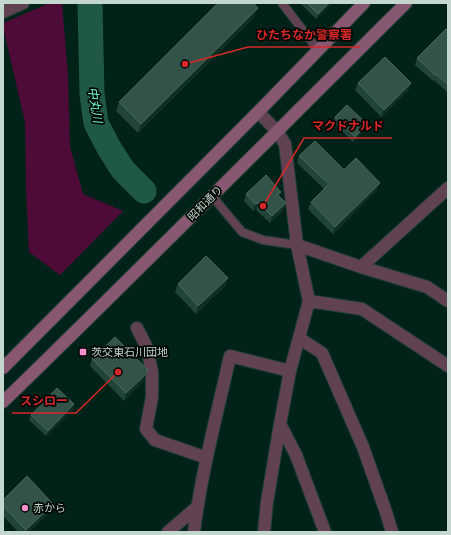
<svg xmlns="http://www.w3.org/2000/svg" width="451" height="535" font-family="'Playfair Display','Noto Sans JP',serif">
  <rect width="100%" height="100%" fill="#002218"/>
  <!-- green -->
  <path fill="#4f0b38" d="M50,3H62L68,76L70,147L83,194L123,211L60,275L29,252L26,187L25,122L3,27V23Z"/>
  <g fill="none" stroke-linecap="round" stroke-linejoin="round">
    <!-- river -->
    <path stroke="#205846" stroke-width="25" d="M90,3L92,94L96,123L109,148L123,170L144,191"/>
    <defs>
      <path id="lane" d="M282,3L318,50
        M212,196L242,232L263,240L297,245"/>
      <path id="street" d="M3,12L23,3
        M258,112L277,131L285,144L297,245L309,301L290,371L280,424L267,502L264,532
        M297,245L361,267L427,287L448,301
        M361,267L448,188
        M309,301L362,309L448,366
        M137,328L147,348L152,372V397L146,429L155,440L207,458
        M299,338L322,353L363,447L386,512L392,532
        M280,424L296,455L325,532
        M168,532L197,507
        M194,532C201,473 217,415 230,356L290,371"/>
      <path id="secondary" d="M3,368L258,112L364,3
        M3,402C139,270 272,136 406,3"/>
    </defs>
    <!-- lane casing -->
    <use href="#lane" stroke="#1f3f35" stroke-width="10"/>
    <!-- street casing -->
    <use href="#street" stroke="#1f3f35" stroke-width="14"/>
    <!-- secondary casing -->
    <use href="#secondary" stroke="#1f3f35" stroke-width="14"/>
    <!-- lane -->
    <use href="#lane" stroke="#614253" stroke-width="8"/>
    <!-- street -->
    <use href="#street" stroke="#614253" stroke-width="12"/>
    <!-- secondary -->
    <use href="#secondary" stroke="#885772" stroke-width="12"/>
  </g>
  <!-- wall -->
  <path fill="#224337" d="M300,3H332L316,19Z
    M254,17L138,133L116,111L119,102Z
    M448,31V93L434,80L433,81L415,65L417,58Z
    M358,83H411L408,91L381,117L355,90Z
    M335,117L365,129L353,142L333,122Z
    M299,156L344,170L377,190L333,234L308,209L311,202L324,189L297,163Z
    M281,192L279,196L283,211L270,223L256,210L253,211L244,201L246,194Z
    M178,284L226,285L196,314L175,292Z
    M92,359L144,380L124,401L90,366Z
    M74,404L72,410L46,436L29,420L31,415Z
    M3,500L53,504L51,511L29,532H18L3,516Z"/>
  <!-- shaded-wall -->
  <path fill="#0d2f24" d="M329,3H332L316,19L318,14Z
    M258,8L254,17L138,133L141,124Z
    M411,83L408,91L381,117L384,110Z
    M367,124L365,129L353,142L355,137Z
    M380,183L377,190L333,234L335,227Z
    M259,203L256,210L253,211L255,204Z
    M286,203L283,211L270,223L272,216Z
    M228,278L226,285L196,314L198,306Z
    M147,373L144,380L124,401L126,393Z
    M74,404L72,410L46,436L48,431Z
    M53,504L51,511L29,532H26V530Z"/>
  <!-- building -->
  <path fill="#345348" stroke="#4a685d" d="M218,3H253L258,8L141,124L119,102Z
    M307,3H329L318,14Z
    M446,29L448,31V85L436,74L435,75L417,58Z
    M385,57L411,83L384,110L358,83Z
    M347,105L367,124L355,137L335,117Z
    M315,141L344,170L356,158L380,183L335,227L311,202L329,184L299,156Z
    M266,175L281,192L277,194L286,203L272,216L259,203L255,204L246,194Z
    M206,256L228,278L198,306L178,284Z
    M115,337L147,369V373L126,393L92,359Z
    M57,388L74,404L48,431L31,415Z
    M27,476L53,504L26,530L3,506V500Z"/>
  <!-- markers -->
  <g fill="#f890cc" stroke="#000805" stroke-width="1.5">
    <rect x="79" y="348" width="8" height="8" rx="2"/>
    <circle cx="25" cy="508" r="4"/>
  </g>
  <g text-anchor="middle" stroke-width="3.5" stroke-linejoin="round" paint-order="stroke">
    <!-- street labels -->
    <g font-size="11" fill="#c4d7cf" stroke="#000805">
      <text transform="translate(205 203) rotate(-45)" y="4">昭和通り</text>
    </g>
    <!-- poi labels -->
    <g font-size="11" fill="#c4d7cf" stroke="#000805" text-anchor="start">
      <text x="91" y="356">茨交東石川団地</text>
      <text x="33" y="512">赤から</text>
    </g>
    <!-- water labels -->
    <g font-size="12" font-style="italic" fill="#6ffdcf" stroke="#000805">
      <text transform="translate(95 105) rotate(81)" y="4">中丸川</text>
    </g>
  </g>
  <!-- callouts -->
  <path fill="none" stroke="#d62828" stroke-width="1.5" d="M185 64L248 47H360M263 206L304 138H392M118 372L76 413H12"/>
  <g fill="#d62828" stroke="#000805" stroke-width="1.5">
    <circle cx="185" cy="64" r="4"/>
    <circle cx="263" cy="206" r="4"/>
    <circle cx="118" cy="372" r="4"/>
  </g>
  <g font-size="12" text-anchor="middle" font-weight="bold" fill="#d62828" stroke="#000805" stroke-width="3.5" stroke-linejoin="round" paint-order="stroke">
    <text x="304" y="39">ひたちなか警察署</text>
    <text x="348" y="130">マクドナルド</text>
    <text x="44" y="405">スシロー</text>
  </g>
  <!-- border -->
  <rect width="451" height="535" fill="none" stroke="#c4d7cf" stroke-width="8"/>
</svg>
